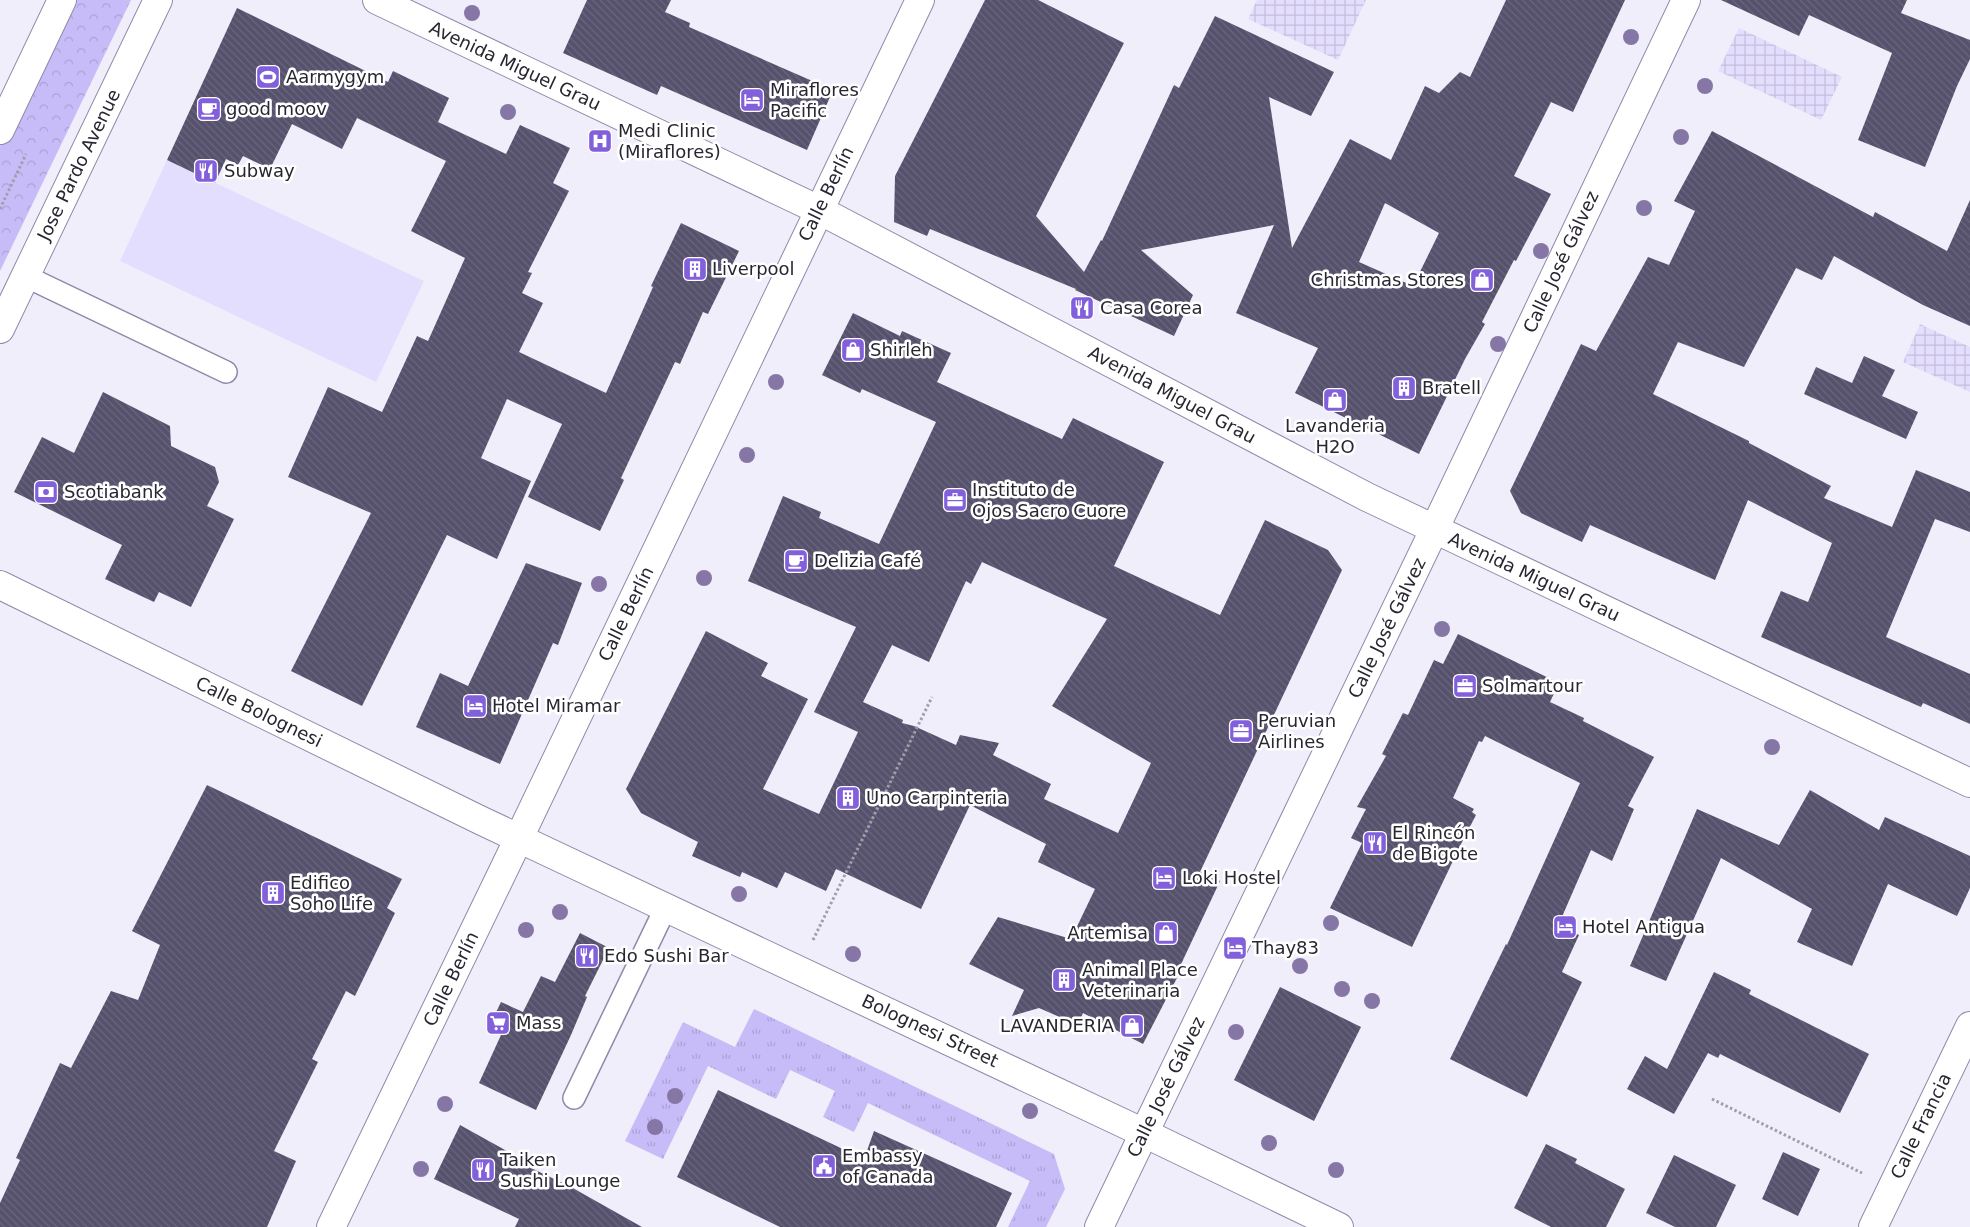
<svg xmlns="http://www.w3.org/2000/svg" width="1970" height="1227" font-family="'DejaVu Sans',sans-serif">
  <defs>
    <pattern id="industrial-grid" width="8" height="8" patternUnits="userSpaceOnUse" patternTransform="scale(1.25)"><rect width="8" height="8" fill="#e4defe"/><path d="M0 4h8M4 0v8" fill="none" stroke="#c4beda"/></pattern>
    <pattern id="grass-tufts" width="24" height="20" patternUnits="userSpaceOnUse" patternTransform="scale(1.25)"><rect width="24" height="20" fill="#c7bcf8"/><path d="M3 7l-1-3M5 7V3M7 7l1-3M15 17l-1-3M17 17v-4M19 17l1-3" fill="none" stroke="#aba1d5"/></pattern>
    <pattern id="park-crowns" width="20" height="18" patternUnits="userSpaceOnUse" patternTransform="scale(1.25)"><rect width="20" height="18" fill="#c7bcf8"/><path d="M2 6a3 3 0 1 1 6 0M12 15a3 3 0 1 1 6 0" fill="none" stroke="#aba1d5"/></pattern>
    <pattern id="building-back-hatch" width="6" height="6" patternUnits="userSpaceOnUse" patternTransform="scale(1.25)"><rect width="6" height="6" fill="#56516c"/><path d="M-1 5l2 2M0 0l6 6M5-1l2 2" fill="none" stroke="#6b677d"/></pattern>
  </defs>
  <rect width="100%" height="100%" fill="#f0eefb"/>
  <!-- built -->
  <path fill="#e4defe" d="M167,160L424,281L376,382L120,261Z"/>
  <!-- industrial -->
  <path fill="url(#industrial-grid)" d="M1257,0H1366L1338,60L1248,19Z
    M1739,28L1842,77L1821,120L1718,71Z
    M1920,324L1970,347V392L1903,362Z"/>
  <!-- grass -->
  <path fill="url(#grass-tufts)" d="M754,1009L1054,1154L1065,1189L1046,1227H1008L1030,1181L868,1103L854,1132L823,1117L835,1091L790,1070L776,1099L708,1066L663,1159L625,1141L683,1022L735,1047Z"/>
  <!-- park -->
  <path fill="url(#park-crowns)" d="M70,0H131L0,271V146Z"/>
  <!-- building -->
  <path fill="url(#building-back-hatch)" fill-rule="evenodd" d="M587,0H671L665,12L690,23L689,27L833,90L807,150L661,86L657,95L563,53Z
    M985,0H1038L1124,43L1036,216L1084,272L1101,240L1102,241L1174,85L1179,88L1215,16L1334,72L1311,116L1269,97L1292,248L1350,139L1391,160L1425,86L1439,93L1460,72L1470,77L1506,0H1625L1573,112L1551,102L1514,176L1551,194L1516,261L1514,260L1482,322L1485,324L1465,359L1419,454L1295,393L1318,348L1236,313L1274,225L1141,250L1193,295L1174,336L1075,290L1076,289L930,229L927,236L894,222L895,176ZM1385,203L1439,233L1413,286L1359,262Z
    M1721,0H1907L1901,13L1970,40V59L1957,86L1925,167L1858,140L1892,53L1809,15L1799,36Z
    M237,8L388,82L393,71L449,98L438,122L506,154L520,125L570,148L553,183L569,191L528,272L532,273L522,293L543,303L519,352L606,393L653,287L651,286L681,223L739,251L708,314L703,312L680,364L675,362L621,478L624,480L600,531L528,497L562,424L507,399L481,458L531,481L497,559L447,535L362,706L291,671L371,513L288,477L328,387L382,412L417,336L428,341L465,258L411,231L446,161L357,118L342,149L292,124L270,169L243,156L238,165L226,159L215,183L167,160Z
    M1712,131L1873,217L1875,212L1947,251L1970,200V326L1923,305L1834,256L1822,280L1796,268L1744,367L1678,342L1653,394L1749,441V443L1831,486L1824,498L1892,527L1916,470L1970,492V532L1935,519L1886,637L1970,674V724L1923,703L1921,707L1761,637L1781,591L1808,602L1832,543L1748,500L1715,580L1590,525L1582,542L1521,513L1510,491L1581,344L1596,351L1648,257L1669,265L1695,211L1674,201Z
    M853,313L900,336L902,331L951,353L937,382L1062,439L1073,418L1164,462L1114,566L1220,615L1265,520L1328,550L1342,570L1200,872L1220,881L1176,975L1178,976L1143,1044L1083,1013L1078,1025L1039,1008L1012,1016L1024,990L969,964L998,917L1071,939L1095,889L1038,862L1046,844L970,805L921,909L836,869L826,891L785,872L777,888L742,872L740,877L692,856L698,842L641,813L626,789L706,631L768,663L761,676L808,699L763,789L819,814L858,732L814,712L856,627L748,581L783,496L821,512L819,518L879,544L936,422L862,389L860,393L822,375ZM982,562L1107,619L1052,706L1151,763L1118,833L1044,799L1051,784L993,755L999,743L960,735L956,745L914,726L902,723L903,720L863,702L892,645L929,662L966,581L971,584Z
    M1864,356L1895,370L1882,396L1918,412L1906,439L1804,394L1816,367L1852,383Z
    M103,392L170,426L171,446L215,467L219,482L207,506L234,519L191,607L159,592L154,602L105,579L122,545L14,492L42,437L74,453Z
    M526,563L582,583L558,645L553,643L500,764L416,727L440,673L468,686Z
    M1458,634L1559,683L1550,702L1584,718L1583,721L1654,757L1628,806L1634,809L1612,861L1591,850L1558,926L1579,935L1562,972L1582,982L1527,1097L1450,1059L1506,944L1507,945L1580,783L1485,736L1482,742L1479,741L1453,798L1474,809L1472,812L1476,815L1461,844L1412,947L1330,908L1362,843L1351,838L1366,809L1357,807L1386,756L1382,754L1403,713L1408,715L1434,660L1443,664Z
    M207,785L402,879L387,908L395,913L355,996L346,991L312,1059L318,1062L274,1151L296,1161L267,1227H0V1203L20,1160L16,1158L60,1063L71,1068L111,991L138,1000L160,945L132,931Z
    M1810,790L1879,830L1885,817L1970,856V888L1957,916L1888,884L1852,966L1797,942L1812,909L1721,858L1666,981L1630,966L1697,809L1779,845Z
    M580,933L609,948L585,996L587,997L571,1035L536,1110L479,1083L501,1035L488,1029L501,1002L523,1012L541,976L555,982Z
    M1714,972L1751,990L1749,994L1869,1054L1840,1113L1720,1054L1718,1058L1708,1053L1674,1114L1627,1089L1645,1056L1667,1069Z
    M1280,987L1361,1027L1314,1121L1234,1080Z
    M718,1090L864,1159L874,1131L1012,1193L996,1227H780L677,1177Z
    M460,1125L530,1164L529,1167L571,1187L642,1227H515L519,1219L434,1179Z
    M1546,1144L1577,1159L1575,1163L1625,1189L1606,1227H1551L1514,1208Z
    M1783,1152L1820,1169L1798,1216L1762,1199Z
    M1674,1155L1736,1185L1716,1227H1675L1646,1213Z"/>
  <g fill="none" stroke-linecap="round" stroke-linejoin="round">
    <defs>
      <path id="lane" d="M25,276L226,372
        M574,1098L666,907"/>
      <path id="street" d="M377,0L819,210L1367,497L1970,783
        M331,1227L519,838L920,0
        M1099,1227L1434,530L1686,0
        M1873,1227L1970,1026"/>
      <path id="secondary" d="M0,130L62,0
        M0,329L158,0
        M0,585L482,821L1144,1133L1339,1227"/>
    </defs>
    <!-- lane casing -->
    <use href="#lane" stroke="#8f8aa7" stroke-width="24"/>
    <!-- street casing -->
    <use href="#street" stroke="#8f8aa7" stroke-width="30"/>
    <!-- secondary casing -->
    <use href="#secondary" stroke="#8f8aa7" stroke-width="30"/>
    <!-- path -->
    <path stroke="#a09eaa" stroke-width="3" stroke-dasharray="2.5 2.5" stroke-linecap="butt" d="M0,209L26,154
      M813,940L932,697
      M1712,1099L1862,1173"/>
    <!-- lane -->
    <use href="#lane" stroke="#fff" stroke-width="21"/>
    <!-- street -->
    <use href="#street" stroke="#fff" stroke-width="28"/>
    <!-- secondary -->
    <use href="#secondary" stroke="#fff" stroke-width="28"/>
  </g>
  <!-- trees -->
  <g fill="#8676a6">
    <circle cx="472" cy="13" r="8"/>
    <circle cx="1631" cy="37" r="8"/>
    <circle cx="1705" cy="86" r="8"/>
    <circle cx="508" cy="112" r="8"/>
    <circle cx="1681" cy="137" r="8"/>
    <circle cx="1644" cy="208" r="8"/>
    <circle cx="1541" cy="251" r="8"/>
    <circle cx="1498" cy="344" r="8"/>
    <circle cx="776" cy="382" r="8"/>
    <circle cx="747" cy="455" r="8"/>
    <circle cx="704" cy="578" r="8"/>
    <circle cx="599" cy="584" r="8"/>
    <circle cx="1442" cy="629" r="8"/>
    <circle cx="1772" cy="747" r="8"/>
    <circle cx="739" cy="894" r="8"/>
    <circle cx="560" cy="912" r="8"/>
    <circle cx="1331" cy="923" r="8"/>
    <circle cx="526" cy="930" r="8"/>
    <circle cx="853" cy="954" r="8"/>
    <circle cx="1300" cy="966" r="8"/>
    <circle cx="1342" cy="989" r="8"/>
    <circle cx="1372" cy="1001" r="8"/>
    <circle cx="1236" cy="1032" r="8"/>
    <circle cx="675" cy="1096" r="8"/>
    <circle cx="445" cy="1104" r="8"/>
    <circle cx="1030" cy="1111" r="8"/>
    <circle cx="655" cy="1127" r="8"/>
    <circle cx="1269" cy="1143" r="8"/>
    <circle cx="421" cy="1169" r="8"/>
    <circle cx="1336" cy="1170" r="8"/>
  </g>
  <!-- icons -->
  <defs>
    <symbol id="stadium-square" viewBox="-11 -11 22 22"><rect x="-9" y="-9" width="18" height="18" rx="4" fill="#8360db" stroke="#fff"/><path d="M0-5a6.5 5 0 1 0 0 10a6.5 5 0 1 0 0-10ZM-3.5-1.8h7v3.6h-7Z" fill="#fff"/></symbol>
    <symbol id="hotel-square" viewBox="-11 -11 22 22"><rect x="-9" y="-9" width="18" height="18" rx="4" fill="#8360db" stroke="#fff"/><path d="M-6-4.5h1.5V1H6V5H4.5V3h-9V5H-6ZM-4 0a1.8 1.8 0 1 1 3.6 0ZM.5 0V-2.5h3Q6-2.5 6 0Z" fill="#fff"/></symbol>
    <symbol id="cafe-square" viewBox="-11 -11 22 22"><rect x="-9" y="-9" width="18" height="18" rx="4" fill="#8360db" stroke="#fff"/><path d="M-5.5-4.5H6V0H3Q3 3.5 0 3.5H-2.5Q-5.5 3.5-5.5 0ZM3-3.2v2h1.7v-2ZM-6 4.5H4V6H-6Z" fill="#fff"/></symbol>
    <symbol id="hospital-square" viewBox="-11 -11 22 22"><rect x="-9" y="-9" width="18" height="18" rx="4" fill="#8360db" stroke="#fff"/><path d="M-5-5h3v3.5h4V-5h3V5h-3V1.5h-4V5h-3Z" fill="#fff"/></symbol>
    <symbol id="restaurant-square" viewBox="-11 -11 22 22"><rect x="-9" y="-9" width="18" height="18" rx="4" fill="#8360db" stroke="#fff"/><path d="M-5-6h1v4h1v-4h1v4h1v-4h1v5L-1.5 .5V6h-2V.5L-5-1ZM5-6V6H3V1.5H1.5Q1.5-4 5-6Z" fill="#fff"/></symbol>
    <symbol id="building-square" viewBox="-11 -11 22 22"><rect x="-9" y="-9" width="18" height="18" rx="4" fill="#8360db" stroke="#fff"/><path d="M-4-6H4V6H1V3H-1V6H-4ZM-2.5-4.3h1.7v1.8h-1.7ZM.8-4.3h1.7v1.8H.8ZM-2.5-1h1.7V.8h-1.7ZM.8-1h1.7V.8H.8Z" fill="#fff"/></symbol>
    <symbol id="shop-square" viewBox="-11 -11 22 22"><rect x="-9" y="-9" width="18" height="18" rx="4" fill="#8360db" stroke="#fff"/><path d="M-5-2.5h2.3a2.7 3.5 0 0 1 5.4 0H5L5.5 6h-11ZM-1.5-2.5h3a1.5 2.3 0 0 0-3 0Z" fill="#fff"/></symbol>
    <symbol id="bank-square" viewBox="-11 -11 22 22"><rect x="-9" y="-9" width="18" height="18" rx="4" fill="#8360db" stroke="#fff"/><path d="M-6-4H6V4H-6ZM0-2.3a2.3 2.3 0 1 0 0 4.6a2.3 2.3 0 1 0 0-4.6Z" fill="#fff"/></symbol>
    <symbol id="office-square" viewBox="-11 -11 22 22"><rect x="-9" y="-9" width="18" height="18" rx="4" fill="#8360db" stroke="#fff"/><path d="M-6-3h4V-5.5h4V-3h4V5H-6ZM-1-4.5V-3h2v-1.5ZM-6 0V1H6V0Z" fill="#fff"/></symbol>
    <symbol id="supermarket-square" viewBox="-11 -11 22 22"><rect x="-9" y="-9" width="18" height="18" rx="4" fill="#8360db" stroke="#fff"/><path d="M-6-5.5h2.5l.6 2H6L4.5 2H-2.5L-4.4-4H-6ZM-1.5 3.2a1.3 1.3 0 1 0 .1 0ZM3 3.2a1.3 1.3 0 1 0 .1 0Z" fill="#fff"/></symbol>
    <symbol id="civic-square" viewBox="-11 -11 22 22"><rect x="-9" y="-9" width="18" height="18" rx="4" fill="#8360db" stroke="#fff"/><path d="M-.6-6.5H3V-4.5H.6V-3L4-1V1h2V6H-6V1h2V-1L-.6-3ZM-1.2 2.5V6h2.4V2.5Z" fill="#fff"/></symbol>
  </defs>
  <g fill-rule="evenodd">
    <use href="#stadium-square" x="254" y="63" width="28" height="28"/>
    <use href="#hotel-square" x="738" y="86" width="28" height="28"/>
    <use href="#cafe-square" x="195" y="95" width="28" height="28"/>
    <use href="#hospital-square" x="586" y="127" width="28" height="28"/>
    <use href="#restaurant-square" x="192" y="157" width="28" height="28"/>
    <use href="#building-square" x="681" y="255" width="28" height="28"/>
    <use href="#shop-square" x="1468" y="266" width="28" height="28"/>
    <use href="#restaurant-square" x="1068" y="294" width="28" height="28"/>
    <use href="#shop-square" x="839" y="336" width="28" height="28"/>
    <use href="#building-square" x="1390" y="374" width="28" height="28"/>
    <use href="#shop-square" x="1321" y="386" width="28" height="28"/>
    <use href="#bank-square" x="32" y="478" width="28" height="28"/>
    <use href="#office-square" x="941" y="486" width="28" height="28"/>
    <use href="#cafe-square" x="782" y="547" width="28" height="28"/>
    <use href="#office-square" x="1451" y="672" width="28" height="28"/>
    <use href="#hotel-square" x="461" y="692" width="28" height="28"/>
    <use href="#office-square" x="1227" y="717" width="28" height="28"/>
    <use href="#building-square" x="834" y="784" width="28" height="28"/>
    <use href="#restaurant-square" x="1361" y="829" width="28" height="28"/>
    <use href="#hotel-square" x="1150" y="864" width="28" height="28"/>
    <use href="#building-square" x="259" y="879" width="28" height="28"/>
    <use href="#hotel-square" x="1551" y="913" width="28" height="28"/>
    <use href="#shop-square" x="1152" y="919" width="28" height="28"/>
    <use href="#hotel-square" x="1221" y="934" width="28" height="28"/>
    <use href="#restaurant-square" x="573" y="942" width="28" height="28"/>
    <use href="#building-square" x="1050" y="966" width="28" height="28"/>
    <use href="#supermarket-square" x="484" y="1009" width="28" height="28"/>
    <use href="#shop-square" x="1118" y="1012" width="28" height="28"/>
    <use href="#civic-square" x="810" y="1152" width="28" height="28"/>
    <use href="#restaurant-square" x="469" y="1156" width="28" height="28"/>
  </g>
  <g text-anchor="middle" stroke-width="5" stroke-linejoin="round" paint-order="stroke">
    <!-- street labels -->
    <g font-size="18" fill="#282631" stroke="#fff">
      <text transform="translate(515 66) rotate(25)" y="6">Avenida Miguel Grau</text>
      <text transform="translate(79 165) rotate(-64)" y="6">Jose Pardo Avenue</text>
      <text transform="translate(826 194) rotate(-64)" y="6">Calle Berlín</text>
      <text transform="translate(1561 262) rotate(-65)" y="6">Calle José Gálvez</text>
      <text transform="translate(1172 395) rotate(28)" y="6">Avenida Miguel Grau</text>
      <text transform="translate(1534 577) rotate(25)" y="6">Avenida Miguel Grau</text>
      <text transform="translate(626 614) rotate(-64)" y="6">Calle Berlín</text>
      <text transform="translate(1387 628) rotate(-64)" y="6">Calle José Gálvez</text>
      <text transform="translate(259 712) rotate(26)" y="6">Calle Bolognesi</text>
      <text transform="translate(451 979) rotate(-64)" y="6">Calle Berlín</text>
      <text transform="translate(930 1031) rotate(25)" y="6">Bolognesi Street</text>
      <text transform="translate(1166 1087) rotate(-64)" y="6">Calle José Gálvez</text>
      <text transform="translate(1921 1126) rotate(-64)" y="6">Calle Francia</text>
    </g>
    <!-- poi labels -->
    <g font-size="18" fill="#282631" stroke="#fff" text-anchor="start">
      <text x="286" y="83">Aarmygym</text>
      <text x="770" y="96">Miraflores<tspan x="770" dy="21">Pacific</tspan></text>
      <text x="226" y="115">good moov</text>
      <text x="618" y="137">Medi Clinic<tspan x="618" dy="21">(Miraflores)</tspan></text>
      <text x="224" y="177">Subway</text>
      <text x="712" y="275">Liverpool</text>
      <text x="1464" y="286" text-anchor="end">Christmas Stores</text>
      <text x="1100" y="314">Casa Corea</text>
      <text x="870" y="356">Shirleh</text>
      <text x="1422" y="394">Bratell</text>
      <text x="1335" y="432" text-anchor="middle">Lavanderia<tspan x="1335" dy="21">H2O</tspan></text>
      <text x="972" y="496">Instituto de<tspan x="972" dy="21">Ojos Sacro Cuore</tspan></text>
      <text x="64" y="498">Scotiabank</text>
      <text x="814" y="567">Delizia Café</text>
      <text x="1482" y="692">Solmartour</text>
      <text x="492" y="712">Hotel Miramar</text>
      <text x="1258" y="727">Peruvian<tspan x="1258" dy="21">Airlines</tspan></text>
      <text x="866" y="804">Uno Carpinteria</text>
      <text x="1392" y="839">El Rincón<tspan x="1392" dy="21">de Bigote</tspan></text>
      <text x="1182" y="884">Loki Hostel</text>
      <text x="290" y="889">Edifico<tspan x="290" dy="21">Soho Life</tspan></text>
      <text x="1582" y="933">Hotel Antigua</text>
      <text x="1148" y="939" text-anchor="end">Artemisa</text>
      <text x="1252" y="954">Thay83</text>
      <text x="604" y="962">Edo Sushi Bar</text>
      <text x="1082" y="976">Animal Place<tspan x="1082" dy="21">Veterinaria</tspan></text>
      <text x="516" y="1029">Mass</text>
      <text x="1114" y="1032" text-anchor="end">LAVANDERIA</text>
      <text x="842" y="1162">Embassy<tspan x="842" dy="21">of Canada</tspan></text>
      <text x="500" y="1166">Taiken<tspan x="500" dy="21">Sushi Lounge</tspan></text>
    </g>
  </g>
</svg>
